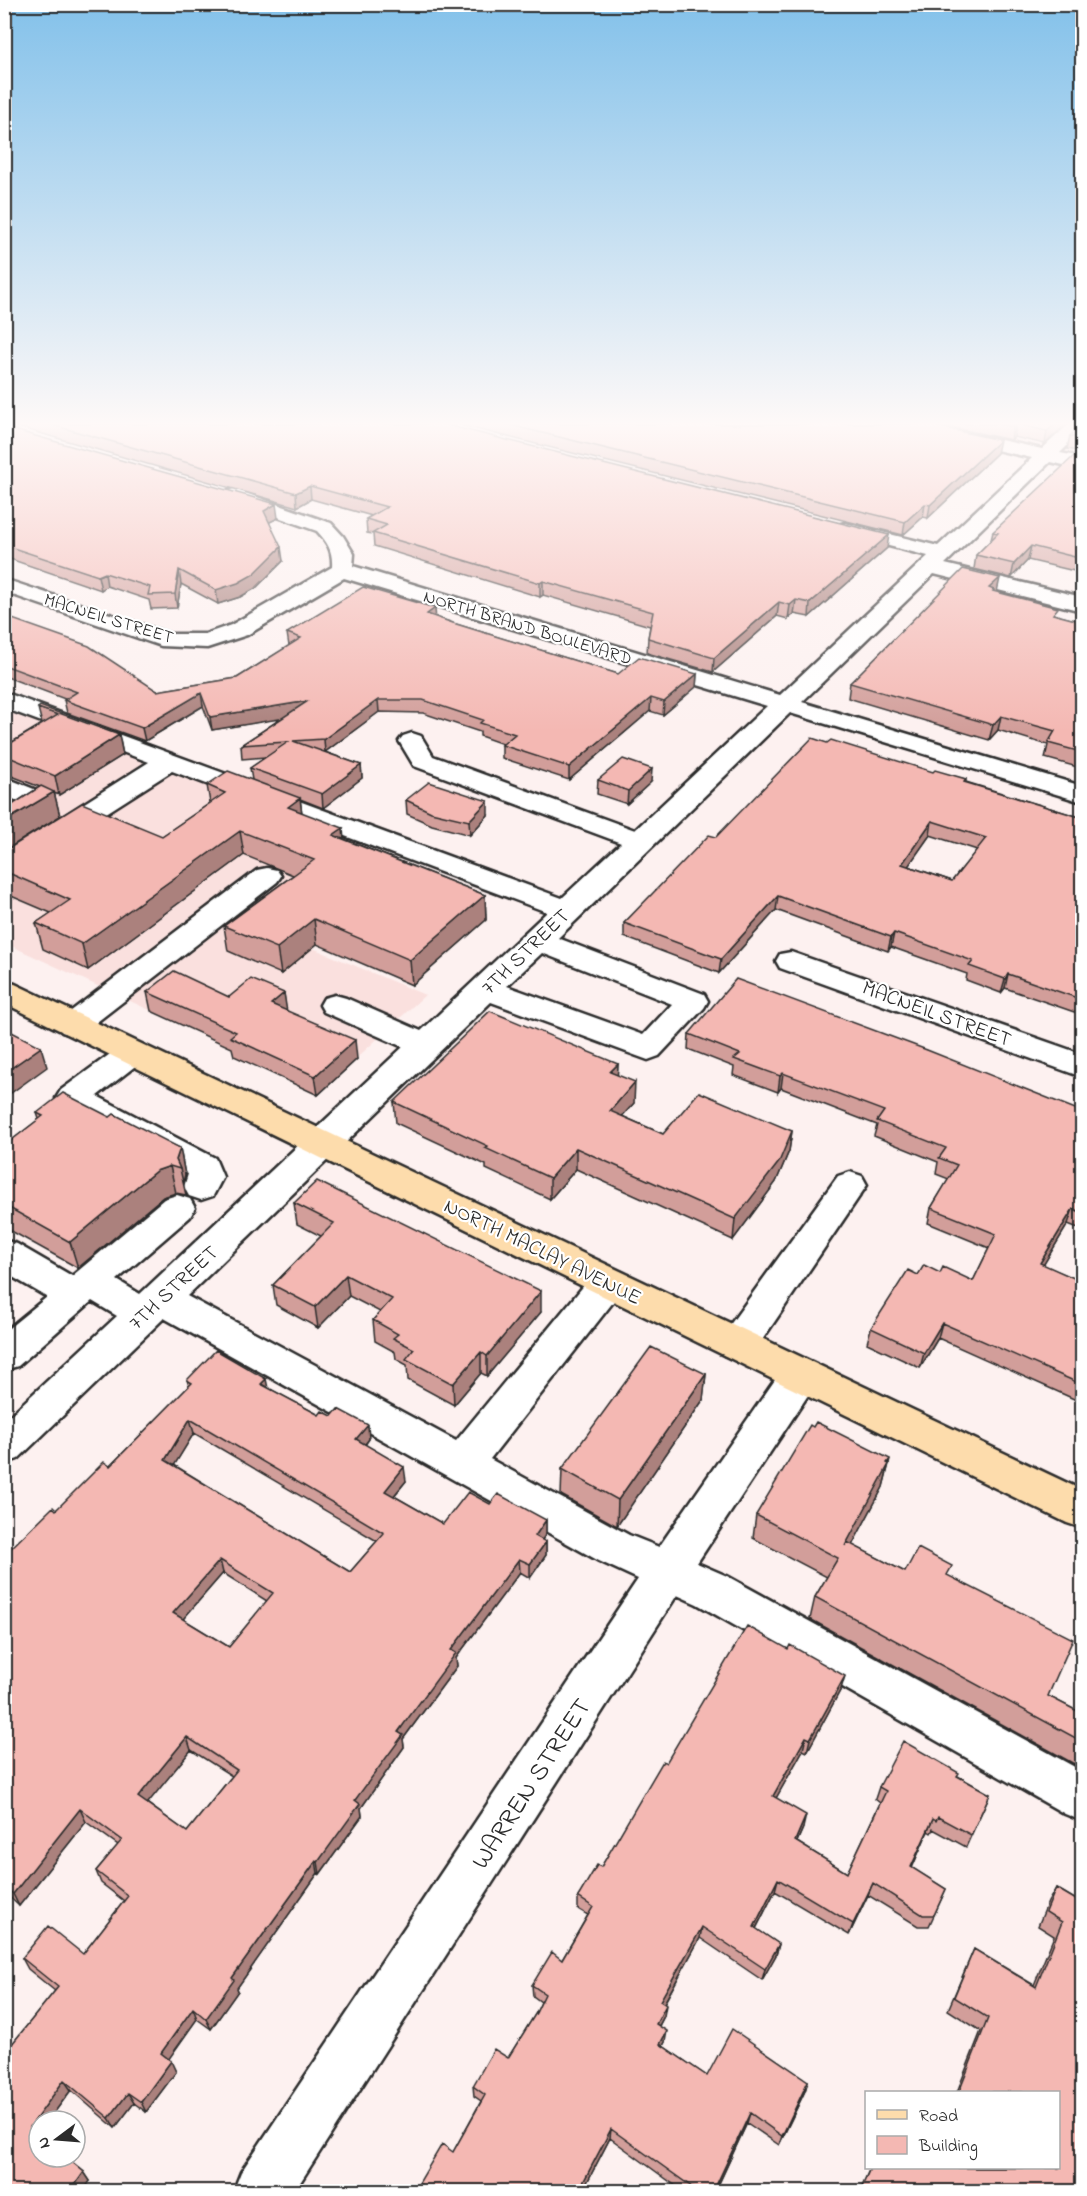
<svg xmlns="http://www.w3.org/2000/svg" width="1087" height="2196" font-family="'Indie Flower',sans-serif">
  <rect width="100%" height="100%" fill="#fdf1f0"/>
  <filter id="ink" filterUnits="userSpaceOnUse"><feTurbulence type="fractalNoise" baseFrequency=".0167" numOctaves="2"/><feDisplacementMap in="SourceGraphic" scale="12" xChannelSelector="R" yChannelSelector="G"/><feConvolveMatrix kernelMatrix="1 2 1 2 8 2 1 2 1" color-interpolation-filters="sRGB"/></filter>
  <g filter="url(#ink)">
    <!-- built -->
    <path fill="#fae0de" d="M923,424H1082V458Z
      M5,706L367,841L260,926L425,995L322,1090L5,943Z"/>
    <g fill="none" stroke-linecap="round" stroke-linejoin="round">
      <defs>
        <path id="minor" d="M894,424H927L1042,449L1069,424H1082V431L1060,453L1082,457V469L1050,462L945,564L1082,597V611L934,574L802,702L1082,786V802L790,713L558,938L704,994L708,1001L704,1008L659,1056L648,1060L637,1056L491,1002L187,1296L456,1441L595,1272L608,1268L621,1272L627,1282L621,1292L490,1459L629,1535L659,1547L786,1364L800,1359L814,1364L820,1375L814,1386L697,1563L727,1576L1082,1771V1821L1065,1814L697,1604L677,1595L294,2192H233L241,2172L638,1579L599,1561L164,1318L18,1459L4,1464V1421L117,1316L92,1301L18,1366L4,1370V1332L47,1297L4,1272V1240L17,1244L72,1276L164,1199L177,1195L190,1199L195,1208L190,1217L117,1280L140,1294L403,1047L324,1012L320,1005L324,998L335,995L346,998L421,1031L547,912L172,771L14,872L4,874V854L149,762L4,708V692L562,898L621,843L414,766L399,741L403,736L412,733L421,736L433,756L635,830L767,706L344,578L247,635L207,648L161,646L4,592V579L171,634H205L231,625L332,567C333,551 328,543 317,531L227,499L224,495L227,491L234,489L331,523L343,536L354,554L353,566L780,695L928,556L838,533L835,529L838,525L845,523L938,546L1032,458L903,429L897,428ZM542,953L672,1004L643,1035L507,986Z
          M4,777L49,795L53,801L49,807L14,830L4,832V812L20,802L4,795Z
          M267,868L277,870L281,876L277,882L84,1032L73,1035L62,1032L57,1025L62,1018L257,870Z
          M791,952L1082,1054V1077L780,968L776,961L780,954Z
          M132,1042L143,1046L148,1053L143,1060L97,1096L215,1158L223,1177L213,1196L201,1200L189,1196L184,1187L188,1174L61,1106L56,1098L61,1090L121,1046Z
          M850,1172L862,1176L867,1185L752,1355L738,1359L724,1355L719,1344L724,1333L838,1176Z"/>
        <path id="major" d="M4,981L15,984L1082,1490V1528L1067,1523L4,1003Z"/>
      </defs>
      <!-- minor casing -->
      <use href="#minor" stroke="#2b2b2b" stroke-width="5"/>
      <!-- major casing -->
      <use href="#major" stroke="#2b2b2b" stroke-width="5"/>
      <!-- minor -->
      <use href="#minor" fill="#fff" fill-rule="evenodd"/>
      <!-- major -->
      <use href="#major" fill="#fddcac" fill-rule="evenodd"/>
    </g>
    <!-- wall -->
    <path fill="#d29e9a" stroke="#2b2b2b" stroke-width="1.5" fill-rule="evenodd" d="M8,424H443L887,548L809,617L794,614L788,619L777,616L713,672L647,653L648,638L650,626L543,595L540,597L374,546L373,534L367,533L366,519L372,516L311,499L297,507Z
      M456,424H926L997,453L928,518L923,517L903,535Z
      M937,424H1066L1045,444L1014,437L1011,440Z
      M1083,424V452L1067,449L1070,436Z
      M4,427L278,518L269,522L283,561L256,588L240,597L218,604L181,584L177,608L151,609L149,600L107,586L101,590L4,557Z
      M1083,457V573L1028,560L1011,578L974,569L976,555L991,540L993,532Z
      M997,592L1056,615L1083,622V759L1077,767L1045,758L1048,745L998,730L989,740L848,698L850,683Z
      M4,616L157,691L237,678L289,646L287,633L436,617L453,623L618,674H697L696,687L663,715L650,711L569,780L502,758V745L503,744L480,736V732L423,713L379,712L325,752L361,765L362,778L323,808L300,799L302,813L344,839L485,895L486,920L412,985L317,944L281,974L228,951L224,926L293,875L244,855L88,970L43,949L36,923L51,913L4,893V808L9,807L40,787L4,773V747L42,724L38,708L119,735L123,755L59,795L54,793L60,816L7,849L162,836L210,803L207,785L252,780L250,768L266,757L242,759L241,745L282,718L212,730L203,706L145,741L67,713L64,700L65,699L4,676Z
      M933,772L966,779V782L1083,818V1021L1078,1020L1080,1014L1005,988L1001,993L966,980L967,974L891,947L888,951L776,910L719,973L624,937V923L716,837ZM930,835L977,850L952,881L908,866Z
      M598,780L651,782L627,804L597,794Z
      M406,800L488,815L470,835L432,825L407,814Z
      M147,992L229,997L284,993L286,1010L357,1059L318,1095L234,1056L232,1048L151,1011Z
      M689,1034L1083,1112V1230L1068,1224L1043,1265L1083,1282V1403L938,1338L920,1368L867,1343L871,1328L918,1275L940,1273L973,1281L989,1248L928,1223L931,1208L949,1179L936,1174L938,1162L874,1136L877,1125L781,1088L778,1092L733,1075L734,1067L688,1049Z
      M618,1064L617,1075L634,1103L622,1116L663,1134L792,1131L789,1151L776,1182L733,1240L576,1169L550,1199L486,1169V1165L396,1123L394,1102Z
      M37,1113L110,1117L180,1148L185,1175L183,1182L186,1195L176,1193L163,1197L78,1268L4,1227V1146L39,1119Z
      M294,1203L541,1312L487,1376L481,1373L454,1405L408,1380L407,1365L396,1359L395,1352L375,1341L373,1320L380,1312L349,1296L318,1328L276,1305L273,1285L321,1236L297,1224Z
      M706,1374L703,1400L617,1526L561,1495L562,1469Z
      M187,1380L268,1388L319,1415L369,1439L365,1445L406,1481L394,1496L443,1524L490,1504L546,1520V1534L542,1540L546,1542V1555L530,1578L520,1572L456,1658L457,1666L403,1739L404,1747L361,1808L362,1816L320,1874L318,1873L237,1988L238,1991L211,2029L197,2019L168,2059L176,2072L146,2112L134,2103L115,2128L71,2090L48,2121H39V2134L84,2172L90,2181L4,2192L8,2049L55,1991L28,1969L22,1958L83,1954L124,1901L101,1883L96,1871L118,1845L86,1822L19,1906L4,1892V1555L56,1510L110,1466L189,1386ZM194,1433L377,1541L350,1572L174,1465ZM223,1573L267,1601L229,1647L183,1619ZM191,1750L232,1776L187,1832L147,1803Z
      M889,1464L883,1487L852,1545L905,1572L948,1576L1048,1696L1083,1714V1757L1078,1766L810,1619L815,1597L827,1577L753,1538L756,1515Z
      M1083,1637V1658L1075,1654Z
      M841,1689L807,1752L803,1750L776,1798L803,1828L797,1842L847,1873L880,1803L875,1799L879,1787L958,1776L990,1794L966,1847L933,1829L931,1833L928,1831L912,1868L946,1889L929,1926H918L868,1895L849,1935L775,1891L756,1929L779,1944L776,1955L762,1980L700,1938L664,2004V2016L659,2026L665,2042L663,2046L707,2076L808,2081L805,2091L779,2145L747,2123L715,2192H684L610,2138L582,2192H420L419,2183L453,2152L481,2101L474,2096L473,2086L508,2058L536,2013L541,2002L533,1996L532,1985L562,1960L588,1915L578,1909V1897L601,1867L666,1763Z
      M1056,1888L1083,1904V2192H859L870,2168H1059V2092H957L981,2031L948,2010L968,1963L974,1949L1034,1985L1054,1936L1038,1926L1048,1902Z"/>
    <!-- shaded-wall -->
    <path fill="#ab817d" stroke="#2b2b2b" stroke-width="1.5" d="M1016,424L1014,437L1011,440L1013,427Z
      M1055,424H1066L1045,444L1047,431Z
      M1000,440L997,453L928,518L930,505Z
      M310,486L311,499L297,507L296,493Z
      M276,504L278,518L266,524L264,511Z
      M925,504L923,517L903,535L905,522Z
      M889,535L887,548L809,617L810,603Z
      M1031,546L1028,560L1011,578L1014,564Z
      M281,547L283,561L256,588L240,597L218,604L216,590Z
      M179,570L181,584L177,608L175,594Z
      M105,573L107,586L101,590L98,576Z
      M1000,578L997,592L993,596L989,588Z
      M543,581V595L540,597V583Z
      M796,600L794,614L788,619L790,605Z
      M779,602L777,616L713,672L714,658Z
      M435,608L436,621L427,614Z
      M697,674L696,687L663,715L664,702Z
      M201,693L203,706L145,741L142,728Z
      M651,698L650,711L569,780V767Z
      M378,700L379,712L325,752L324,739Z
      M308,701L310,714L212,730L210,717Z
      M1001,716L998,730L989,740L993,725Z
      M119,735L123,755L59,795L55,776Z
      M1083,749V759L1077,767L1081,752Z
      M361,765L362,778L323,808L322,794Z
      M652,769L651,782L627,804L628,791Z
      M54,792L60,816L4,851V822Z
      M300,798L303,823L288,807Z
      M488,801V815L470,835L469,821Z
      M932,821L930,835L900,878L902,864Z
      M343,828L345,853L333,835Z
      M240,831L244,855L88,970L82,944Z
      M485,895L486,920L412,985L410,960Z
      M778,896L776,910L719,973L721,959Z
      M314,919L317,944L281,974L277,948Z
      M894,933L891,947L888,951L891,937Z
      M1008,974L1005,988L1001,993L1005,979Z
      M284,993L287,1012L271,1004Z
      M355,1040L357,1059L318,1095L315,1076Z
      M41,1047L47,1067L4,1098V1073Z
      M618,1064L617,1085L610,1072Z
      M783,1073L781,1088L778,1092L780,1076Z
      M635,1082L634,1103L609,1131L610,1111Z
      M792,1131L789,1151L776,1182L733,1240L735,1219Z
      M180,1148L185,1175L183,1182L180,1169L176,1160Z
      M576,1148V1169L550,1199V1178Z
      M170,1166L176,1193L163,1197L78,1268L70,1242L156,1171Z
      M1073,1209L1068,1224L1035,1279L1040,1263Z
      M346,1275L349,1296L318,1328L315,1307Z
      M541,1291V1312L487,1376V1356Z
      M942,1323L938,1338L920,1368L924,1353Z
      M481,1352V1373L454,1405L453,1384Z
      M706,1374L703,1400L617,1526L618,1500Z
      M266,1379L269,1393L261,1384Z
      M190,1419L194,1433L169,1474L165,1460Z
      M368,1425L369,1439L358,1453L356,1439Z
      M890,1459L883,1487L840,1568L845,1546Z
      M404,1467L406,1481L387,1504L385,1491Z
      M546,1520V1534L535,1550V1536Z
      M546,1542V1555L530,1578V1564Z
      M519,1559L520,1572L456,1658L457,1666L403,1739L404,1747L361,1808L362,1816L320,1874L318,1862L355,1800L451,1650Z
      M220,1560L223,1573L177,1626L173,1613Z
      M845,1676L841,1689L807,1752L810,1739Z
      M187,1737L191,1750L143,1809L138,1797Z
      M806,1737L803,1750L770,1809L773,1796Z
      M80,1809L86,1822L19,1906L13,1894Z
      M806,1815L803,1828L792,1853L795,1841Z
      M933,1819L928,1831L907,1879L911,1867Z
      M316,1861L318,1873L237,1988L238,1991L211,2029L206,2019L232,1978Z
      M778,1879L775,1891L751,1938L754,1927Z
      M873,1883L868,1895L849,1935L853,1924Z
      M702,1927L700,1938L659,2012L660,2001Z
      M779,1944L776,1955L762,1980L765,1969Z
      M666,2005L664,2016L654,2035L656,2024Z
      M193,2008L197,2019L166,2063L161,2053Z
      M667,2031L665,2042L658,2055L660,2044Z
      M171,2061L176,2072L146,2112L141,2102Z
      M64,2080L71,2090L48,2121H39V2134L37,2136L30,2127Z
      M808,2081L805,2091L779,2145L782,2136Z
      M128,2093L134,2103L115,2128L109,2118Z
      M750,2113L747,2123L715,2192H713Z
      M611,2129L610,2138L582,2192H578Z
      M84,2172L90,2181L83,2192H70Z"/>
    <!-- building -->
    <path fill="#f4b8b3" stroke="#2b2b2b" stroke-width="1.5" fill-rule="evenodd" d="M49,424H443L889,535L810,603L796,600L790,605L779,602L714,658L648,638L653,612L543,581L540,583L373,533L387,525L366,519L387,507L310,486L296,493Z
      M506,424H926L1000,440L930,505L925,504L905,522Z
      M996,424H1055L1047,431L1016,424L1013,427Z
      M1083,424V439L1070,436Z
      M4,427L276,504L264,511L281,547L254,574L238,583L216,590L179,570L175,594L148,595L150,587L105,573L98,576L4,545Z
      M1074,456L1083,457V559L1031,546L1014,564L976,555L998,533L993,532Z
      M963,569L1000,578L989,588L994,590L993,591L1058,608L1053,614L1083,622V749L1081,752L1048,743L1055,731L1001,716L993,725L850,683Z
      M363,587L435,608L427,614L453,623L618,674L639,657L697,674L664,702L651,698L569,767L502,745L515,734L480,723L483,720L423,700H378L324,739L293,741L361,765L322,794L250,768L288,742L241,745L308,701L210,717L201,693L142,728L64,700L77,692L4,665V616L89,646L157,691L237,678L301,638L287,633Z
      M40,706L119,735L55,776L4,755V747L58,715L38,708Z
      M812,738L827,743L831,740L933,772L935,770L966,779L964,782L1083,818V1000L1008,974L1005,979L969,966L973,961L894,933L891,937L778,896L721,959L624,923L709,835L716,837ZM932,821L986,838L952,881L902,864Z
      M623,759L652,769L628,791L598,780Z
      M228,771L300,798L288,807L343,828L333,835L485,895L410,960L314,919L277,948L224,926L314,860L240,831L82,944L36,923L70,900L4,871V850L8,849L82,803L162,836L225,793L207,785Z
      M429,782L488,801L469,821L431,812L406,800Z
      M41,786L54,792L4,822V808L9,807Z
      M174,971L229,997L251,979L284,993L271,1004L355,1040L315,1076L230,1037L236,1032L147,992Z
      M736,979L927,1050L1083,1112V1213L1073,1209L1040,1263L1083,1282V1385L942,1323L924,1353L871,1328L908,1270L918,1275L924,1265L940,1273L943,1267L973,1281L996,1234L931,1208L957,1165L939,1158L946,1148L877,1121L884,1111L783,1073L780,1076L734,1059L740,1054L689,1034Z
      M490,1011L618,1064L610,1072L635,1082L610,1111L663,1134L699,1092L792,1131L779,1162L735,1219L576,1148L550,1178L485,1148L488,1146L394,1102Z
      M4,1028L41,1047L4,1073Z
      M63,1093L110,1117L114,1114L180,1148L176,1160L180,1169L170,1166L156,1171L70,1242L4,1205V1146L43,1116L37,1113Z
      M317,1181L541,1291L487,1356L481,1352L453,1384L406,1359L414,1349L393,1338L398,1334L373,1320L392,1299L346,1275L315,1307L273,1285L334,1223L294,1203Z
      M651,1347L706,1374L618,1500L562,1469Z
      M216,1350L266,1379L261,1384L319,1415L322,1411L332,1416L338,1409L368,1425L356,1439L404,1467L385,1491L443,1524L468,1492L490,1504L498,1494L546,1520L535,1536L546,1542L530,1564L519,1559L451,1650L456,1653L398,1732L403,1735L355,1800L360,1804L318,1862L316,1861L232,1978L234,1980L206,2019L193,2008L161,2053L171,2061L141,2102L128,2093L109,2118L64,2080L30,2127L39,2134V2157H66L84,2172L70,2192H4V2046L8,2049L58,1987L22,1958L48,1926L83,1954L128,1896L96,1871L122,1840L80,1809L13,1894L4,1886V1555L53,1507L56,1510L104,1462L110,1466L192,1383L187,1380ZM190,1419L384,1533L350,1572L165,1460ZM220,1560L273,1593L229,1647L173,1613ZM187,1737L237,1770L187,1832L138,1797Z
      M816,1422L890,1459L887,1463L889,1464L845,1546L847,1542L905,1572L918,1548L952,1566L947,1575L1073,1639L1048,1696L1083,1714V1742L815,1597L838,1558L756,1515L810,1425L813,1427Z
      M747,1626L788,1649L790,1645L845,1676L810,1739L806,1737L773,1796L806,1815L795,1841L847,1873L886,1791L879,1787L903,1741L959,1773L957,1776L990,1794L971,1835L938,1817L936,1821L933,1819L911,1867L946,1889L934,1915H923L873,1883L853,1924L778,1879L754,1927L779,1944L765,1969L702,1927L660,2001L666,2005L656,2024L667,2031L660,2044L707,2076L732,2029L808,2081L782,2136L750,2113L713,2192H699L611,2129L578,2192H429L419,2183L442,2144L453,2152L485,2095L473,2086L494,2049L508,2058L536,2013L545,1994L532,1985L552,1952L562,1960L593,1907L578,1897L597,1865L601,1867L663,1761L666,1763Z
      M1056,1888L1083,1904V2192H860L870,2168H1059V2092H959L988,2018L954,1997L974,1949L1036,1987L1062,1922L1046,1912Z"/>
  </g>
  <!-- sky -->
  <linearGradient id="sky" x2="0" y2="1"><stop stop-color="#83c1ea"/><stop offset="0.58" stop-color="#fef9f8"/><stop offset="1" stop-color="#fef9f8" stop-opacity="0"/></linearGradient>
  <rect width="1087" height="731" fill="url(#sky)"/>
  <g text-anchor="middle" stroke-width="4.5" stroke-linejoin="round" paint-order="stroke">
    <!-- far-street labels -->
    <g font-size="18" fill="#2b2b2b" stroke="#fff">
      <text transform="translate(109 618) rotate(17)" y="6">MACNEIL STREET</text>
      <text transform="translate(528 627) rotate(17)" y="6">NORTH BRAND BOULEVARD</text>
    </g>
    <!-- street labels -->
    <g font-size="21" fill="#2b2b2b" stroke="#fff">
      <text transform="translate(525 951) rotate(-44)" y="7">7TH STREET</text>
      <text transform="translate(937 1013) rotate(20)" y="7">MACNEIL STREET</text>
      <text transform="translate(543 1251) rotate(26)" y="7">NORTH MACLAY AVENUE</text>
      <text transform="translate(173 1287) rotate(-43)" y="7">7TH STREET</text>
    </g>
    <!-- near-street labels -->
    <g font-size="26" fill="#2b2b2b" stroke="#fff">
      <text transform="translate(530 1783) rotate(-57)" y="9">WARREN STREET</text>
    </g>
  </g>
  <!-- margin -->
  <rect width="1087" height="2196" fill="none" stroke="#fff" stroke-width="24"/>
  <rect x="12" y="12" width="1063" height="2172" fill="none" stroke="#2b2b2b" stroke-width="2" filter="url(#ink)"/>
  <!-- legend -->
  <rect x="865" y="2091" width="195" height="78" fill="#ffffff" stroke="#aaaaaa" stroke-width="1.5"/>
  <rect x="877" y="2110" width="30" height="9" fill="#fddcac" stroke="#aaaaaa" stroke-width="1.5"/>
  <text x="919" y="2121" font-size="18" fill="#2b2b2b">Road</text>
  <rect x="877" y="2136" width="30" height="18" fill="#f4b8b3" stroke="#aaaaaa" stroke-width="1.5"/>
  <text x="919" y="2151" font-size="18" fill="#2b2b2b">Building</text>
  <!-- north arrow -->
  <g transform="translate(57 2139) rotate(254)"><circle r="28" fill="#ffffff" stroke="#aaaaaa" stroke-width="1.5"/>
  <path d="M0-4.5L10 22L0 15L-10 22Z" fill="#2b2b2b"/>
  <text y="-9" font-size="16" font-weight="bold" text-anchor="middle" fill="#2b2b2b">N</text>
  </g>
</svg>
